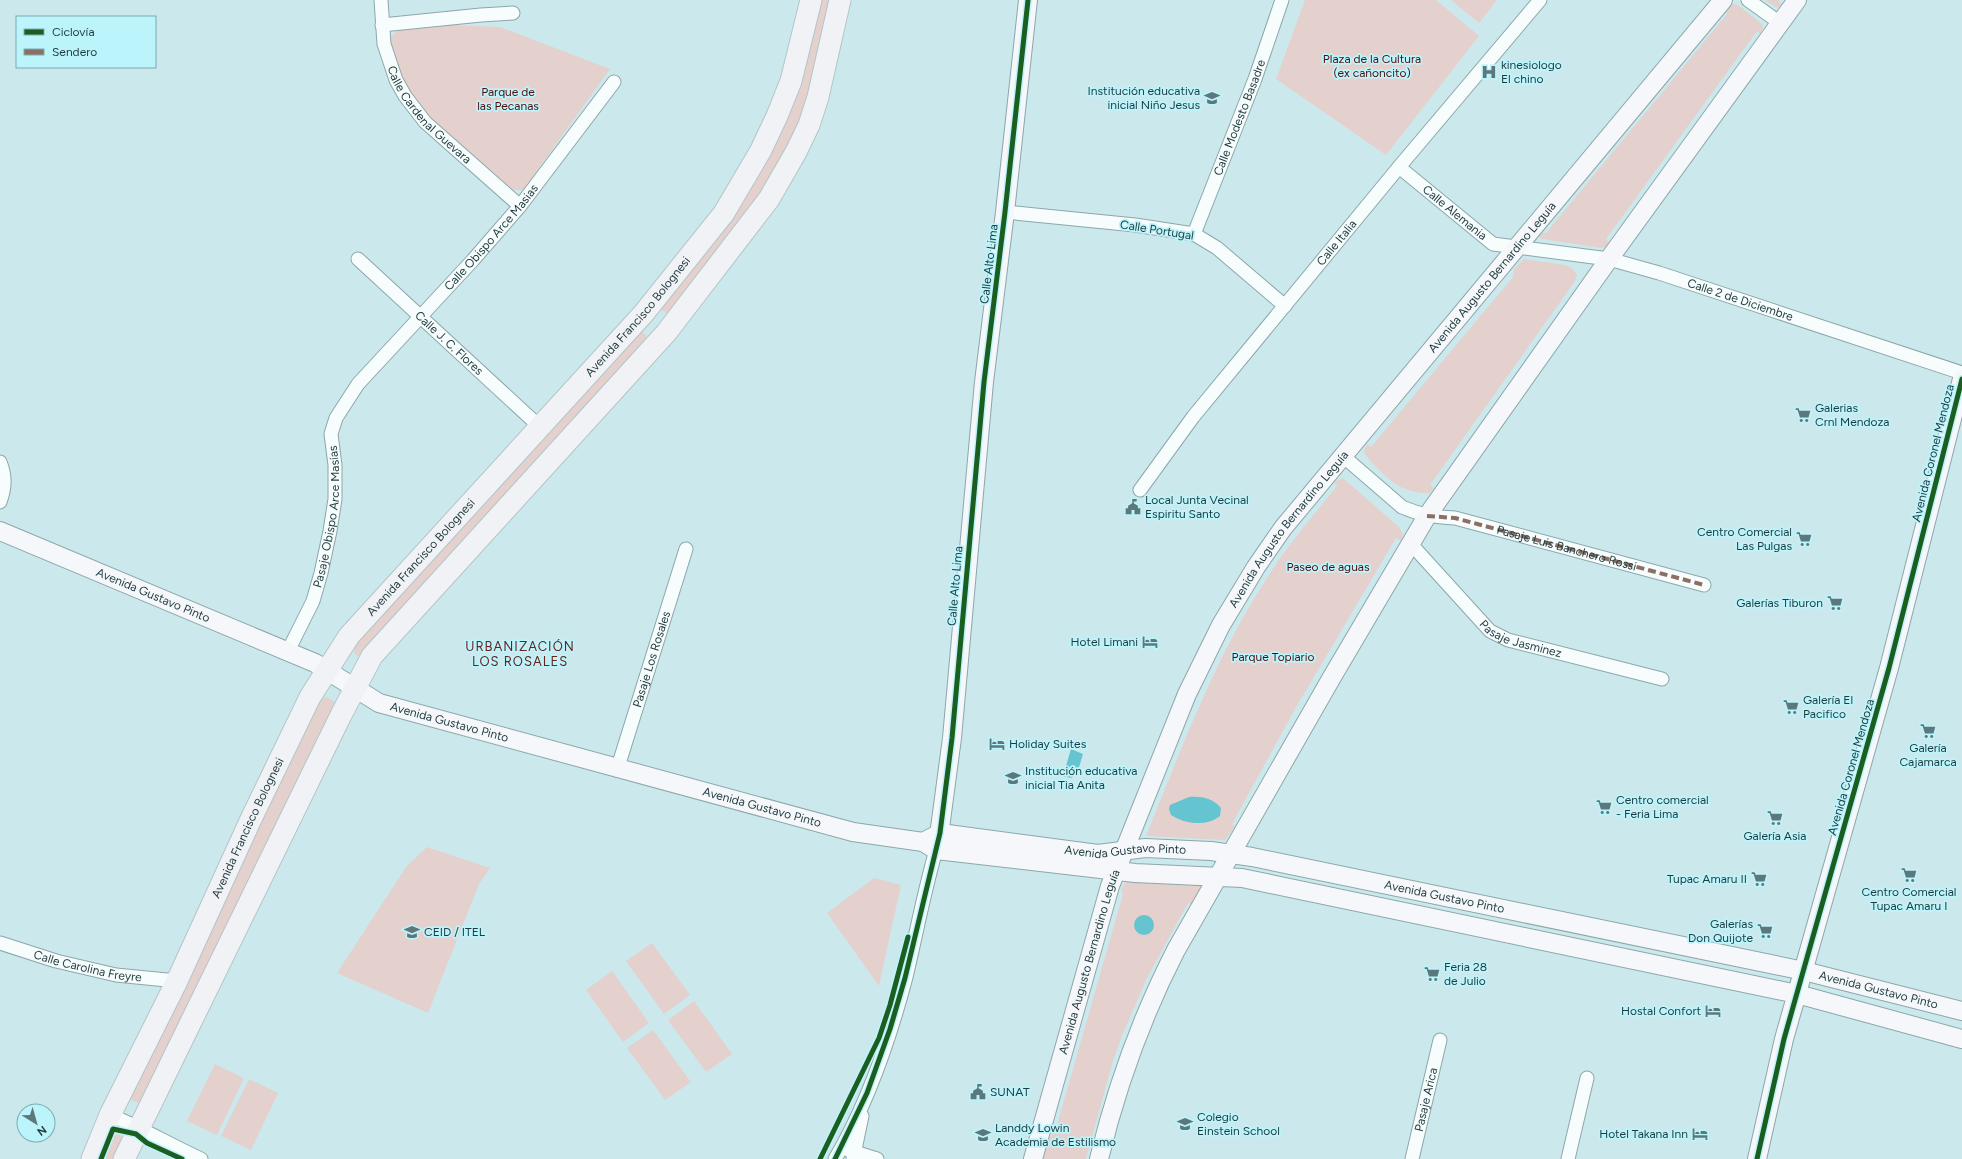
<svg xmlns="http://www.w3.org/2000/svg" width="1962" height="1159" font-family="Figtree,sans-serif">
  <rect width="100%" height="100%" fill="#cbe9ed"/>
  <!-- green -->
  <path fill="#e4d0cd" d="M816,0H834L806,116L765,193L673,309L666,313L660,309L725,221Z
    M1305,0H1436L1479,36L1386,155L1276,79Z
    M1451,0H1497L1479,23Z
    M1765,0H1780L1779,2L1782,4L1778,8Z
    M1733,4L1738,5L1762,24L1763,28L1760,34L1757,31L1606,239L1609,243L1605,247L1601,248L1542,239L1539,236L1541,233H1546L1727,14L1725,11Z
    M453,25L500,27L610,69L523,190H513L507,185L419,107L402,84L388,45L393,34L405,27Z
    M1524,259L1565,265L1572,268L1577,275L1575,281L1430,485L1434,488L1431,492C1423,495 1405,490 1397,485C1389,480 1366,459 1364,451L1367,444L1371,447L1513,277L1514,269Z
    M641,330L646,335L647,343L367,652L358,656L354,653L355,643Z
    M1343,478L1399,527L1403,534L1401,541L1396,538L1295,709L1232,824L1235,826L1225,840L1146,836C1181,750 1213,662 1264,583C1285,548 1312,517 1337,486L1334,482Z
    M326,697L334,701V712L142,1105L130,1099L186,988L254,835L317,702Z
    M427,847L490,868L479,884L428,1013L337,973L406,867Z
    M874,878L901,885L879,986L827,913Z
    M1127,882L1200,886L1203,890L1194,905L1188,903L1147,978L1121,1038L1112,1064L1086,1159H1042L1049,1137L1055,1132L1123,894L1121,891L1124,884Z
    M652,943L690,995L664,1014L626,961Z
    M612,971L649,1023L623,1042L586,990Z
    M694,1001L732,1054L706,1072L668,1020Z
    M653,1030L691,1082L665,1100L627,1048Z
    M215,1064L244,1078L217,1135L187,1121Z
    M249,1079L278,1093L251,1150L221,1136Z
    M114,1134H120L123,1140L116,1159H103Z"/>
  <!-- water -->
  <path fill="#64c4d0" d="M1071,749L1083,754L1077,774L1071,778L1063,776Z
    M1189,797C1201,796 1213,798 1221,808L1220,816C1206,827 1185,824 1171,815L1169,809L1170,805Z
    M1134 925a10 10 0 1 1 20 0a10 10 0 1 1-20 0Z"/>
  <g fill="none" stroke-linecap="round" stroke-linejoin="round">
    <defs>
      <g id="street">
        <path id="s1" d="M381,0L384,44L396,80L405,96L425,122L520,206"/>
        <path d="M1748,0L1780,23"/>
        <path d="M382,25L481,15L513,13"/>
        <path id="s2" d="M1399,167L1493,244L1609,259L1659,273L1962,373"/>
        <path d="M1005,212L1135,225L1194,234L1217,248L1285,306"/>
        <path id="s3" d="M1194,234L1255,79L1282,0"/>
        <path id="s4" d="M358,259L540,427"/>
        <path id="s5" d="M1343,456L1402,507C1420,515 1436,517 1455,518L1704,585"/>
        <path d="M0,462C6,477 5,488 0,502"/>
        <path id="s6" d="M1140,490L1193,417L1399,167L1540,0"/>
        <path id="s7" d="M1411,544L1490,631L1508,640L1662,679"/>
        <path id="s8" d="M288,651L313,601L321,573L330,531L335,499V465L331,434L336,418L358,384L473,260L520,206L614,82"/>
        <path id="s9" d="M617,770L686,549"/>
        <path id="s10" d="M0,943L56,961L116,975L177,981"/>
        <path d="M110,1115C142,1128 170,1145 201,1159"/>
        <path d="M848,1150L877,1159"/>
        <path d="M835,1159C867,1105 890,1038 906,977C916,935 924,892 936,850"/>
        <path d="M853,1159L862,1116"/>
        <path id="s11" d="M1412,1159L1440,1040"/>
        <path d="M1568,1159L1587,1078"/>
      </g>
      <g id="secondary">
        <path id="s12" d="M0,531L315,663L379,703L853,832L923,842L936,850L1135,873L1242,878L1797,994L1962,1039"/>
        <path id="s13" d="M923,842L940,833L1098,854L1145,848L1211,851L1252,857L1804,971L1962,1011"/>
        <path d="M938,843L952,738L984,382L1005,212L1028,0"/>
        <path id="s14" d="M1033,1159L1110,886L1187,694L1221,625L1256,567L1283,528L1723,0"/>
        <path d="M1099,1159C1117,1085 1141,1018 1176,950L1332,677L1427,516L1609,259L1797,0"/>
        <path d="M1757,1159L1784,1039L1889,668L1962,379"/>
      </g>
      <g id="primary">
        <path id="s15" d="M92,1159L110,1115L177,981L251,819L310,697L349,636L644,313L724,213L761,150L777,116L791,81L811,0"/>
        <path d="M124,1159L341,715L372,656L666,333L769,199L796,152L809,125L818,97L840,0"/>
      </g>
    </defs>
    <!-- street casing -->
    <use href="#street" stroke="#8ca7aa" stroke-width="15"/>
    <!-- secondary casing -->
    <use href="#secondary" stroke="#8ca7aa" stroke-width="20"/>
    <!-- primary casing -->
    <use href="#primary" stroke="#b3c5c7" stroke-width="23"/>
    <!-- street -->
    <use href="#street" stroke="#f7fcfc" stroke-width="13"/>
    <!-- secondary -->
    <use href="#secondary" stroke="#f5f7fa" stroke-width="18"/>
    <!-- primary -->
    <use href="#primary" stroke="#f1f2f6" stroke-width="21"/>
    <!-- quiet -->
    <path stroke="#8d6e63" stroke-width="4" stroke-dasharray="8 4" stroke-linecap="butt" d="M1427,516L1455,518L1704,585"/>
    <defs>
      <path id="cycleway" d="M101,1159L113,1129L136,1134L147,1143L182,1159
        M820,1159L879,1038L890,1005L908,937
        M835,1159L867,1093L890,1029L905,978L940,833L952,738L984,382L1005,212L1028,0
        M1757,1159L1784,1039L1889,668L1962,379"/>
    </defs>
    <!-- cycleway casing -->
    <use href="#cycleway" stroke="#bcf4fc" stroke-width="8"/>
    <!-- cycleway -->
    <use href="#cycleway" stroke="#1b5e20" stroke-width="5"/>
  </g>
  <!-- icons -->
  <defs>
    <symbol id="hospital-bare" viewBox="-9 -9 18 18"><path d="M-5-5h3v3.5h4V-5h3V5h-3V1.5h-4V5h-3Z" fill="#5b787c" stroke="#bcf4fc" stroke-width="2.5" paint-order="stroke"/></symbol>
    <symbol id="school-bare" viewBox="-9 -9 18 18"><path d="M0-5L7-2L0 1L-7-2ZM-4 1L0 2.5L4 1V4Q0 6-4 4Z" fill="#5b787c" stroke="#bcf4fc" stroke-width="2.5" paint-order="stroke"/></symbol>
    <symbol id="supermarket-bare" viewBox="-9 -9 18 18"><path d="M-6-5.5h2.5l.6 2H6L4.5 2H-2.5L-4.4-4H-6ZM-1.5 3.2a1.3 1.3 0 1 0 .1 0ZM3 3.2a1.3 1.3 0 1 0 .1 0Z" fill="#5b787c" stroke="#bcf4fc" stroke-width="2.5" paint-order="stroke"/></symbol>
    <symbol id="civic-bare" viewBox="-9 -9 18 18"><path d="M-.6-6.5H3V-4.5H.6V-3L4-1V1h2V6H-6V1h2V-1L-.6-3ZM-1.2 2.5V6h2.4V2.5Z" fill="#5b787c" stroke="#bcf4fc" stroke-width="2.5" paint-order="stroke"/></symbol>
    <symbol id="hotel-bare" viewBox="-9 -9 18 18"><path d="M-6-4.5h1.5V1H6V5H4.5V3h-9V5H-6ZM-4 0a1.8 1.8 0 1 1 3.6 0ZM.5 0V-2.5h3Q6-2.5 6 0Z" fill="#5b787c" stroke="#bcf4fc" stroke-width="2.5" paint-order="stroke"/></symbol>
    <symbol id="university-bare" viewBox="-9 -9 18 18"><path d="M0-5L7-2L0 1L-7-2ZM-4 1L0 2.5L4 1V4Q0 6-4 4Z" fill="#5b787c" stroke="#bcf4fc" stroke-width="2.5" paint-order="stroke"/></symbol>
  </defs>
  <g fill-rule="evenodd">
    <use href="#hospital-bare" x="1478" y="61" width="22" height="22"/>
    <use href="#school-bare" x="1201" y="87" width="22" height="22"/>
    <use href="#supermarket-bare" x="1792" y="404" width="22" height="22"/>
    <use href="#civic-bare" x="1122" y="496" width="22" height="22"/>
    <use href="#supermarket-bare" x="1793" y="528" width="22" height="22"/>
    <use href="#supermarket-bare" x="1824" y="592" width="22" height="22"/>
    <use href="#hotel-bare" x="1139" y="631" width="22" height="22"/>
    <use href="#supermarket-bare" x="1780" y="696" width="22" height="22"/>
    <use href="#supermarket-bare" x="1917" y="720" width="22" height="22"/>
    <use href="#hotel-bare" x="986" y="733" width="22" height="22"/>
    <use href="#school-bare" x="1002" y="767" width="22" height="22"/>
    <use href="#supermarket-bare" x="1593" y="796" width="22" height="22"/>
    <use href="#supermarket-bare" x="1764" y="807" width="22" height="22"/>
    <use href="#supermarket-bare" x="1898" y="864" width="22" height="22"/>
    <use href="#supermarket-bare" x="1748" y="868" width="22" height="22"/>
    <use href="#supermarket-bare" x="1754" y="920" width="22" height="22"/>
    <use href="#university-bare" x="401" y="921" width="22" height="22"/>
    <use href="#supermarket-bare" x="1421" y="963" width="22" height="22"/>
    <use href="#hotel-bare" x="1702" y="1000" width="22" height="22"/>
    <use href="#civic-bare" x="967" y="1081" width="22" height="22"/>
    <use href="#school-bare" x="1174" y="1113" width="22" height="22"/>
    <use href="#hotel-bare" x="1689" y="1123" width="22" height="22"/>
    <use href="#university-bare" x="972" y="1124" width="22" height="22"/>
  </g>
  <g text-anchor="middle" stroke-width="3.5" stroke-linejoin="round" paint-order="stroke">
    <!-- park labels -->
    <g font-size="12" fill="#520e0d" stroke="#bcf4fc">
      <text x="1372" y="63">Plaza de la Cultura<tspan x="1372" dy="14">(ex cañoncito)</tspan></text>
      <text x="508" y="96">Parque de<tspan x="508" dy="14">las Pecanas</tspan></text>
      <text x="1328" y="571">Paseo de aguas</text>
      <text x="1273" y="661">Parque Topiario</text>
    </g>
    <!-- poi labels -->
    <g font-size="12" fill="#1e3b3f" stroke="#bcf4fc" text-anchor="start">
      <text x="1501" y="69">kinesiologo<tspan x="1501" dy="14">El chino</tspan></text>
      <text x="1200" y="95" text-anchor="end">Institución educativa<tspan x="1200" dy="14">inicial Niño Jesus</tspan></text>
      <text x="1815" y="412">Galerias<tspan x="1815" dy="14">Crnl Mendoza</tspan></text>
      <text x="1145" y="504">Local Junta Vecinal<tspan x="1145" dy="14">Espiritu Santo</tspan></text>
      <text x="1792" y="536" text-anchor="end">Centro Comercial<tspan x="1792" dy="14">Las Pulgas</tspan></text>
      <text x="1823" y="607" text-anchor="end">Galerías Tiburon</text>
      <text x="1138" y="646" text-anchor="end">Hotel Limani</text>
      <text x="1803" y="704">Galería El<tspan x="1803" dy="14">Pacifico</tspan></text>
      <text x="1009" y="748">Holiday Suites</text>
      <text x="1928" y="752" text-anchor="middle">Galería<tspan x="1928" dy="14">Cajamarca</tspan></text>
      <text x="1025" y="775">Institución educativa<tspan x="1025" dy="14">inicial Tia Anita</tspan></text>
      <text x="1616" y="804">Centro comercial<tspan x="1616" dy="14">- Feria Lima</tspan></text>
      <text x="1775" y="840" text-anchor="middle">Galería Asia</text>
      <text x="1747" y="883" text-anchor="end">Tupac Amaru II</text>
      <text x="1909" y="896" text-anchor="middle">Centro Comercial<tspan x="1909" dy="14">Tupac Amaru I</tspan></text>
      <text x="1753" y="928" text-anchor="end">Galerías<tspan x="1753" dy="14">Don Quijote</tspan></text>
      <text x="424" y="936">CEID / ITEL</text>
      <text x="1444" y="971">Feria 28<tspan x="1444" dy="14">de Julio</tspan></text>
      <text x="1701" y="1015" text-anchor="end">Hostal Confort</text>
      <text x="990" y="1096">SUNAT</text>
      <text x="1197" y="1121">Colegio<tspan x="1197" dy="14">Einstein School</tspan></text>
      <text x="995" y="1132">Landdy Lowin<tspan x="995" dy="14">Academia de Estilismo</tspan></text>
      <text x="1688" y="1138" text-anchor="end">Hotel Takana Inn</text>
    </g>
    <!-- street labels -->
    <g font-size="12" fill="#1e3b3f" stroke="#bcf4fc">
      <text dy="4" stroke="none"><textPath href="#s1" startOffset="130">Calle Cardenal Guevara</textPath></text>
      <text dy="4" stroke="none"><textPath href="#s3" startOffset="125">Calle Modesto Basadre</textPath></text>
      <text dy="4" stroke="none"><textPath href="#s2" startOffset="72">Calle Alemania</textPath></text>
      <text transform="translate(1157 230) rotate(9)" y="4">Calle Portugal</text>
      <text dy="4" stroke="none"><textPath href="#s8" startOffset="481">Calle Obispo Arce Masias</textPath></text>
      <text dy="4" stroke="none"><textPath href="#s6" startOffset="316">Calle Italia</textPath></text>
      <text transform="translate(989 264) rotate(-83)" y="4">Calle Alto Lima</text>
      <text dy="4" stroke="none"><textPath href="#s14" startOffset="1009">Avenida Augusto Bernardino Leguía</textPath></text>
      <text dy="4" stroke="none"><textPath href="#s2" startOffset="376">Calle 2 de Diciembre</textPath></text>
      <text dy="4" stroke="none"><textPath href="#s15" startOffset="1014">Avenida Francisco Bolognesi</textPath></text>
      <text dy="4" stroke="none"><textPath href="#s4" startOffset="124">Calle J. C. Flores</textPath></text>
      <text transform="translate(1933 453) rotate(-76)" y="4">Avenida Coronel Mendoza</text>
      <text dy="4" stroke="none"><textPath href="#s8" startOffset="142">Pasaje Obispo Arce Masías</textPath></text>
      <text dy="4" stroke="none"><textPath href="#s14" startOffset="685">Avenida Augusto Bernardino Leguía</textPath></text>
      <text dy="4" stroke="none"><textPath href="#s5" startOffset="248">Pasaje Luis Banchero Rossi</textPath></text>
      <text dy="4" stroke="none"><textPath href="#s15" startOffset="690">Avenida Francisco Bolognesi</textPath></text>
      <text transform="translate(955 586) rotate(-85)" y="4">Calle Alto Lima</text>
      <text dy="4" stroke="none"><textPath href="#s12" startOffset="166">Avenida Gustavo Pinto</textPath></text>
      <text dy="4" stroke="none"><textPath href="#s7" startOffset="149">Pasaje Jasminez</textPath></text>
      <text dy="4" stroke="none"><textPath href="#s9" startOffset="116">Pasaje Los Rosales</textPath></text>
      <text dy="4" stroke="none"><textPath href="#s12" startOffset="490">Avenida Gustavo Pinto</textPath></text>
      <text transform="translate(1851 767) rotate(-74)" y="4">Avenida Coronel Mendoza</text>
      <text dy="4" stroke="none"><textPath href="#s12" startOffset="814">Avenida Gustavo Pinto</textPath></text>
      <text dy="4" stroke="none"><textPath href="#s15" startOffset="366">Avenida Francisco Bolognesi</textPath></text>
      <text dy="4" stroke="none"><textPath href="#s13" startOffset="206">Avenida Gustavo Pinto</textPath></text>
      <text dy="4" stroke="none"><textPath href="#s13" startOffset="530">Avenida Gustavo Pinto</textPath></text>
      <text dy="4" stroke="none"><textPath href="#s14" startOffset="205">Avenida Augusto Bernardino Leguía</textPath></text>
      <text dy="4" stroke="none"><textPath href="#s10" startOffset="91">Calle Carolina Freyre</textPath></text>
      <text dy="4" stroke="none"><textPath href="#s13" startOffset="974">Avenida Gustavo Pinto</textPath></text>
      <text dy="4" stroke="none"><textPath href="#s11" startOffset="61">Pasaje Arica</textPath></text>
    </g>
    <!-- neighbourhood labels -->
    <g font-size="13" letter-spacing="1" fill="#68231f" stroke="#bcf4fc">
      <text x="520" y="651">URBANIZACIÓN<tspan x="520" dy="15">LOS ROSALES</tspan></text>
    </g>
  </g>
  <!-- legend -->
  <rect x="16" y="16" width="140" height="52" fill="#bcf4fc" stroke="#7daab0"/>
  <rect x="24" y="29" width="20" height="6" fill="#1b5e20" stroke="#7daab0"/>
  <text x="52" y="36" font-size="12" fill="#1e3b3f">Ciclovía</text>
  <rect x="24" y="49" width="20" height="6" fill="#8d6e63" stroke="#7daab0"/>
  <text x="52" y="56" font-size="12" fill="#1e3b3f">Sendero</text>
  <!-- north arrow -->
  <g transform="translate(36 1123) rotate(143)"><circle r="19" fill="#bcf4fc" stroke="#7daab0"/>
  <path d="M0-3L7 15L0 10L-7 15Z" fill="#5b787c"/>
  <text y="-6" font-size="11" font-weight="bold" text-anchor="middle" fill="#1e3b3f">N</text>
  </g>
</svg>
